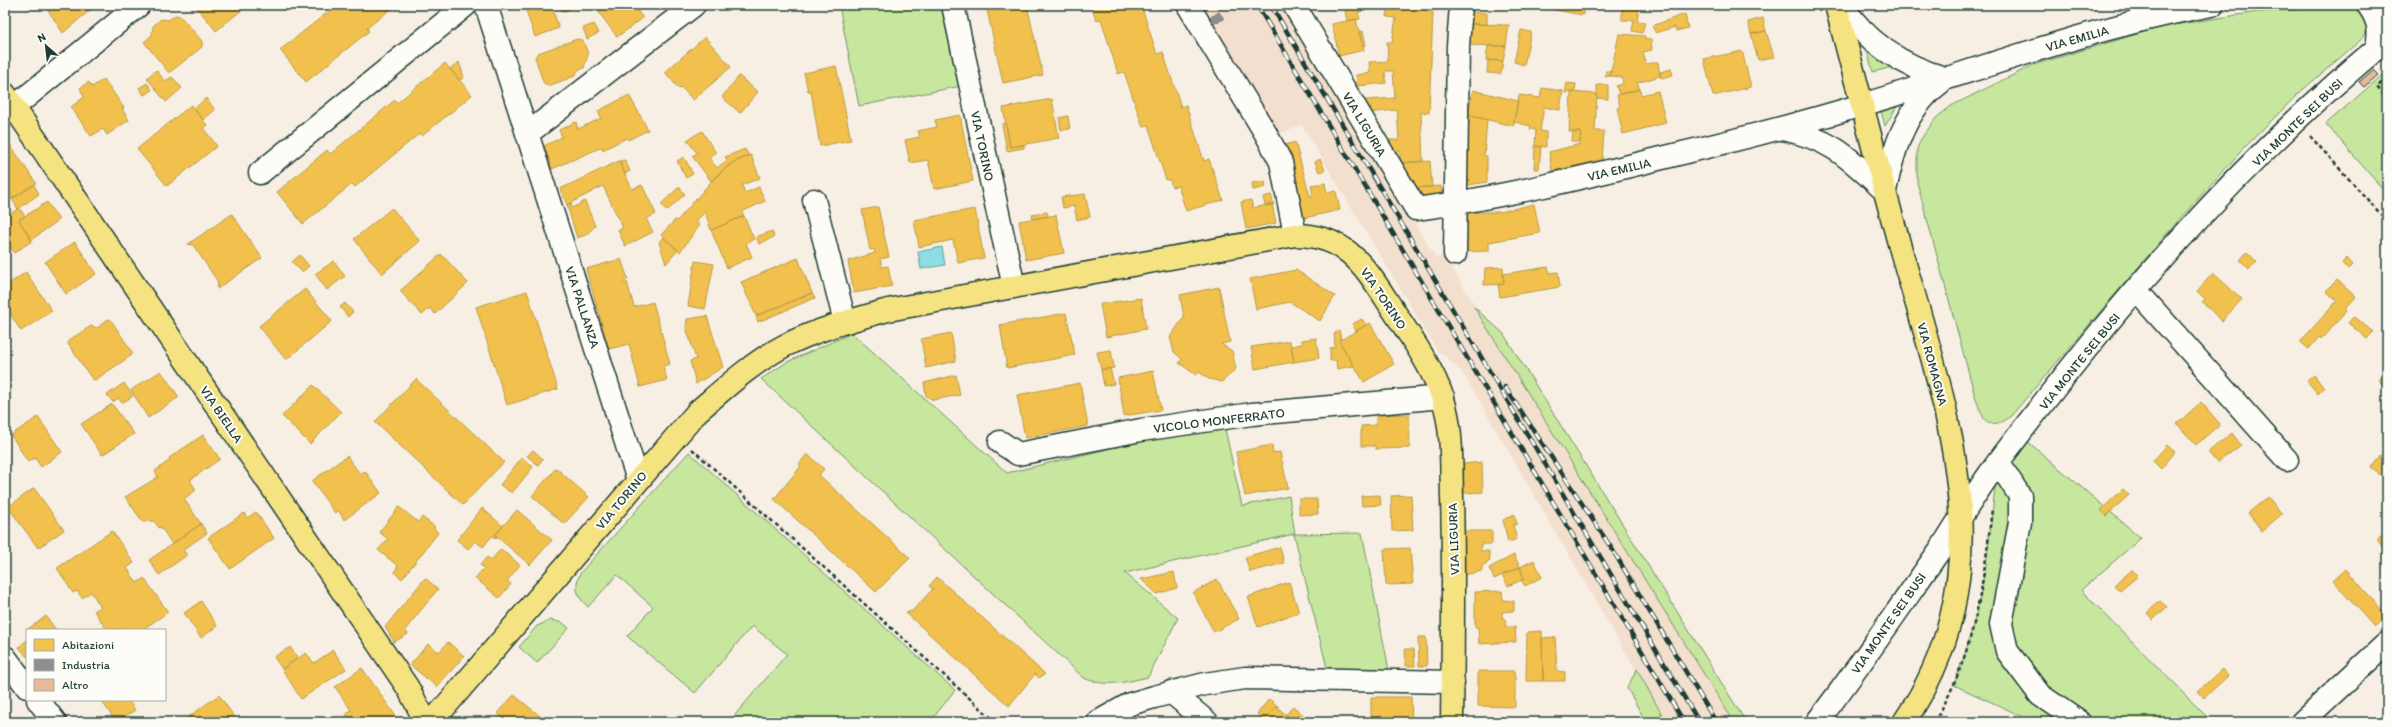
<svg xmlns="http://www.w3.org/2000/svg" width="2392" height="727" font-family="Itim,sans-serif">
  <rect width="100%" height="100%" fill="#f8efe4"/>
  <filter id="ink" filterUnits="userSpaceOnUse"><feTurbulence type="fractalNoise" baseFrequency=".025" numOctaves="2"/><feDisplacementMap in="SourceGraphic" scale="8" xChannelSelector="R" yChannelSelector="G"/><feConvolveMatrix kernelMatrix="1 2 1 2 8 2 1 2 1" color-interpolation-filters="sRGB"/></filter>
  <g filter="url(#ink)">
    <!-- built -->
    <path fill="#f3dfcd" d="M1198,5H1284L1436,258L1443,254L1734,722H1666L1464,375L1442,353L1438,352L1302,125L1283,133L1274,132Z"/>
    <!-- green -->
    <path fill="#c7e69e" stroke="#739269" d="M845,5H945L961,86L859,106L840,11Z
      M2345,7L2358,8C2367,16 2370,27 2363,38L2299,93L2244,148L2177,222L2011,416C2001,423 1993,427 1984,419L1976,400L1917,182V149L1921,139L1936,118L1951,106L2033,65L2161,27L2257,12Z
      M1867,51L1880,61L1896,66L1873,72Z
      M2387,71V194L2326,124Z
      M1901,100L1885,126L1880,107Z
      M1474,307L1503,333L1746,722H1734Z
      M852,333L1007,473L1145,440L1225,429L1242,506L1289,496L1295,534L1362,533L1389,670L1327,668L1294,534L1125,573L1178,618L1148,677C1126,682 1105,688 1084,678L761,379L787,362Z
      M2020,435L2141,538L2081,590L2212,722H2026L2028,719L1954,685L1966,651L1979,603L1987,558L1998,462Z
      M689,452L955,690L930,722H729L787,654L752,626L695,693L627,636L653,607L617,575L588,607C577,597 573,586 581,572Z
      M551,620L563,623L569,628L537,663L519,647L537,626Z
      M1637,669L1666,722H1646L1627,688Z"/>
    <!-- water -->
    <path fill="#8cdde4" stroke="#609d9e" d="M942,247L945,265L921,269L918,252Z"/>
    <!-- homes -->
    <path fill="#f2c14e" stroke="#b39946" d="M55,5H96L63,33L48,10Z
      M195,5H248L216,31Z
      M337,5H396L367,28L369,31L306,82L280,50Z
      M524,5H551L559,28L535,37Z
      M559,5H577L563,12Z
      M605,5H633L643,18L617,37L598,11Z
      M986,5H1027L1043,75L1003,83Z
      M1091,5H1141L1157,54L1163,52L1181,107L1186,105L1204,161L1209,159L1223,200L1186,211L1178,186L1172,187L1170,180H1166L1148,125L1143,127L1124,72L1118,74L1101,19L1096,20Z
      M1361,5L1362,11L1358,13L1360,19L1347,21L1344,6Z
      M1388,5H1426L1425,11L1433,12L1429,113L1421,112L1423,161L1400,163V151L1383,152L1377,140H1399L1397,110L1367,113L1366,100L1395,98L1393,71H1385L1386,83L1357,86L1356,75L1370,73L1369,62L1388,61L1387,42H1392L1396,18L1387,17Z
      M1527,5H1585L1583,15Z
      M1630,6L1639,8L1637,21L1645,22L1642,33L1632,31L1634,20H1622V8Z
      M1470,12L1487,13V24H1469Z
      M1685,14L1688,28L1676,31L1675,27L1656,33L1652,26Z
      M175,15L180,16L202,41V47L169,73L144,42L152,35L153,26L161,19L169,20Z
      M1763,18L1766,31L1751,34L1748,22Z
      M1356,19L1364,50L1339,56L1332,24Z
      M594,24L599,33L587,39L583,28Z
      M1466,24L1509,25L1506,46L1465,45Z
      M1521,30L1531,32L1524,65L1514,62Z
      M1363,31L1366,45L1363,46L1359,32Z
      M1766,31L1774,57L1758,60L1751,34Z
      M1619,34L1645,36V40L1651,39L1652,50L1643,52L1646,64L1658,62L1660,76L1637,83L1640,89L1619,94L1616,86L1623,84L1622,77L1610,76Z
      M705,37L731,67L693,100L681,87L679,89L665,72Z
      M577,39L583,40L588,54L584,68L578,70L575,76L548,86L543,82L535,57L538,53Z
      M1488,46H1506L1503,61L1486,60Z
      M1742,51L1751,87L1713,96L1704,59Z
      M1488,60L1503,61L1501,74L1487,73Z
      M459,62L464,77L460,80L450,69Z
      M445,63L472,95L422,136L420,133L355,187L352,184L303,224L277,192L327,150L330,154L395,100L397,103Z
      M836,66L851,140L820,146L811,91H808L804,73Z
      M1671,69L1673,75L1661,78L1660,72Z
      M156,70L165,81L172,77L182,88L166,102L147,78Z
      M1606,71H1611L1610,76L1605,77Z
      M739,76L758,92L740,113L722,97Z
      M104,79L124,108L122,109L129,120L107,135L103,129L91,136L71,107L84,97L80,88L89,82L92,87Z
      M147,83L152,90L144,95L139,88Z
      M1567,83L1576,84L1575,92L1565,93Z
      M1597,85H1608V99L1597,98Z
      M1542,88L1563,91L1560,110L1544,107L1540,131L1546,132V147L1535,146L1536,130L1530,129L1531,126L1514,122L1519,95L1540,98Z
      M1640,89L1641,95L1658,91L1666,123L1623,134L1617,108L1620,107L1617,95Z
      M1473,90L1518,101L1513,126L1468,115Z
      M1571,92L1597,94L1595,131H1604L1602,161L1552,171L1549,152L1580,144L1581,132H1569Z
      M629,95L648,130L628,140L626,138L603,150L602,147L552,169L544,146L562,137L559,130L576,122L578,129L593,122L601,118L598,111Z
      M206,98L215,110L203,120L194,109Z
      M1052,99L1059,138L1010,147L1003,108Z
      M191,105L207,125L203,128L217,146L167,186L137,149Z
      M960,115L973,181L934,189L928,160L910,163L905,140L920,137L918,131L937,127L935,120Z
      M1468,115L1487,120L1484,156H1487V182L1463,186Z
      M1068,116L1070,129L1061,130L1059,118Z
      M1006,123L1010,147L1024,145V148L1007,151L1002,124Z
      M702,131L716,153L709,158L717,168L727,160L725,157L745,149L749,156L732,163L711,181L692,156L697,153L687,140Z
      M1573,132H1581L1580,142H1572Z
      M5,137L36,183L8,201L5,196Z
      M1295,142L1310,196L1313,195L1311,185L1325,183L1327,193L1336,191L1340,210L1304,218L1285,145Z
      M1535,146L1541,147L1539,169H1534Z
      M751,155L760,178L742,185L745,193L759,187L765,201L742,212L744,216L711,230L705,212L696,221L700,225L680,252L661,235L675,220L677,221L715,177L732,163Z
      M684,157L693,174L686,178L677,161Z
      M1320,159L1325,170L1319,172L1315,162Z
      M625,160L630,171L625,174L619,161Z
      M619,161L632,189L642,185L656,214L646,219L653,232L625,246L618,230L623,228L603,186L567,205L560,189Z
      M1430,161L1432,187L1408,188L1404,180L1402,163Z
      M1265,181L1266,187L1253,190L1252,183Z
      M34,185L39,194L18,209L12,199Z
      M1441,186L1442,195L1415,197L1414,188Z
      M679,187L685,194L667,211L661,204Z
      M1085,194L1090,217L1077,220L1074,206L1063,208L1061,197Z
      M1271,195L1274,205L1265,206L1263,197Z
      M1251,200L1253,208L1272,204L1276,223L1246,229L1241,202Z
      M585,201L595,226L586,235L577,238L567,205L571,203L572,208Z
      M47,202L59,220L31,240L19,220Z
      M1534,204L1540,233L1489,242V251L1462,252L1463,212H1500Z
      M878,207L889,257L880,259L882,267L888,266L892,286L854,293L848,261L875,253L874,249L870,250L862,210Z
      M19,208L25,216L19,220L32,241L14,253L5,240V218Z
      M392,208L420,241L382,274L354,239Z
      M975,209L984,258L958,263L953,240L919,247L914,220Z
      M1047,212L1048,216L1033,219L1032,215Z
      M232,214L262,258L217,289L218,282L193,245L188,244Z
      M1056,215L1064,253L1026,260L1019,221Z
      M744,216L754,239L746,243L752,257L727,268L711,230Z
      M772,231L774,237L759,244L756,237Z
      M663,237L678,250L666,264L659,242Z
      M75,242L96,274L66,294L45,262Z
      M2247,252L2257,262L2249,269L2240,260Z
      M441,254L468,283L435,314L430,308L422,315L400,291Z
      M300,255L309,266L302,272L292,262Z
      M798,258L812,293L756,316L741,282Z
      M2347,258L2353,265L2348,270L2342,263Z
      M621,259L628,279L623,283L624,285L627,282L634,307L653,302L670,364L663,366L667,380L640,387L629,344L609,349L586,269Z
      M334,261L345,276L327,290L315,274Z
      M695,261L714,264L705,309L688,306Z
      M1503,267L1504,284L1484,285L1485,268Z
      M1548,267L1550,273L1558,272L1560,287L1500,297L1498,285L1504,284L1503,274Z
      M1296,270L1335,296L1320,321L1290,302L1256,309L1250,279Z
      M26,272L52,311L21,331L5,306V289L6,286Z
      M2213,273L2242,299L2222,321L2202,302L2205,299L2197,291Z
      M2337,280L2356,297L2345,309L2347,311L2321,339L2319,337L2309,349L2300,342L2337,301L2326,291Z
      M1219,287L1230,342L1221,344L1232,351L1236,369L1222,382L1209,379L1199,372L1196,375L1179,363L1182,359L1174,352L1170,337L1184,317L1180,295Z
      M305,289L332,321L286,360L259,326Z
      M527,291L558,389L507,405L476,307Z
      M812,293L815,298L758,322L756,316Z
      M1141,298L1146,329L1106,337L1100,304Z
      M345,303L353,312L348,317L340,307Z
      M1066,313L1075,355L1007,368L1000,325Z
      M707,316L723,367L696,384L690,361L696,359L686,327L687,319Z
      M2354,316L2373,332L2367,339L2348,323Z
      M108,319L111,320L132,352V355L95,380L92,379L68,344L69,340L91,326L97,328Z
      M1362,319L1366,325L1356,331L1352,324Z
      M1370,323L1394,364L1364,382L1339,341Z
      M1339,330L1341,339L1339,341L1354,366L1337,369L1336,360L1330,361V348L1335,347L1334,334Z
      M951,333L956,361L926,368L921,339Z
      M1316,338L1319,358L1294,362L1291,346L1302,344V340Z
      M1290,341L1294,362L1255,369L1251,347Z
      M1111,350L1114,368L1101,370L1097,352Z
      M1110,368L1114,384L1104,386L1101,370Z
      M161,371L179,397L148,418L131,390Z
      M1153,371L1161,410L1124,416L1118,378Z
      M2387,374V394L2379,379Z
      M956,375L960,395L933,400L926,396L924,383Z
      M2314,375L2324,388L2318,394L2307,381Z
      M416,379L504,462L463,505L375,422Z
      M124,383L133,396L122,403L118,398L113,402L107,395Z
      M1080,383L1088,426L1025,438L1017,395Z
      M313,385L341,412L310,444L282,416Z
      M2201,402L2220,424L2196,445L2177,424Z
      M112,404L134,434L102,455L81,424Z
      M1409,414L1410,448L1376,449L1375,446H1361V426L1376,425V415Z
      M38,417L62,452L41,467L35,458L28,462L11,435Z
      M2232,433L2241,445L2217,463L2208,452Z
      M203,435L220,459L190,480L196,490L184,499L201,524L172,544L161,527L159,528L154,521L143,522L125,497L158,477L155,471L170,460L169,458Z
      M1272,445L1273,453L1280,452L1288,488L1245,496L1236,452Z
      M2167,445L2175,452L2161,469L2153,461Z
      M533,450L543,459L538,465L527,456Z
      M807,454L824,469L819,475L910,558L876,592L774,499L801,466L799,464Z
      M2381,455L2387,460V472L2383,477L2371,468Z
      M347,456L360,474L365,471L381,493L344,520L339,511L335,513L312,481Z
      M522,457L533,467L512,493L500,485Z
      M1482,462L1483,492L1463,493V464Z
      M556,468L589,497L564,524L532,496Z
      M34,488L64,530L38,548L8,507Z
      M2123,489L2129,495L2106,516L2101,510Z
      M1380,495L1381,505L1362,506L1361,496Z
      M1411,495L1413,530L1392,531L1391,496Z
      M2268,497L2282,514L2262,531L2248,513Z
      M1299,499H1317L1318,514L1299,515Z
      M399,507L418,522L422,517L435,527L434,528L438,533L402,579L394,572L398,566L378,550L388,539L379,532Z
      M482,508L503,526L495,535L497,536L496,538L492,536L483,547L475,541L468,549L457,540Z
      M517,510L552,540L530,565L495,535Z
      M256,512L274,538L230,569L208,538L244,513L247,518Z
      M1514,514L1517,524L1513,525L1517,539L1508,542L1503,520Z
      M201,524L207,533L183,550L187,555L159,575L149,560Z
      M112,531L134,563L127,568L137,583L144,578L168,612L142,630H107L94,611L101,607L91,592L82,598L77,591L73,593L57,568Z
      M1464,531H1492V544H1481V551H1489L1490,561H1487V564L1482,565V571L1464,575Z
      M2387,532V545L2383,548L2377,539Z
      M1280,547L1284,563L1250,572L1245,557Z
      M1410,548L1413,584L1386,585L1384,549Z
      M2387,548V559L2382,553Z
      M501,549L520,565L507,581L511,584L499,598L475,578L484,568L480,565L487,557L491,560Z
      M1514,555L1520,567L1494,579L1489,568Z
      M1534,560L1542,577L1525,586L1521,580L1524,579L1520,567Z
      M1520,567L1524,579L1508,586L1502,575Z
      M2346,569L2387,616L2374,627L2333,581Z
      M2132,570L2138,576L2120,591L2114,585Z
      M1174,572L1177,588L1157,594L1141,579Z
      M937,577L1045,674L1039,678L1035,674L1009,706L906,613L912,611L933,589L929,586Z
      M425,578L438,589L405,630L408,634L394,642L385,627Z
      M1217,579L1239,619L1214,632L1193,593Z
      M1289,582L1299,612L1258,627L1248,597Z
      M1502,591L1503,600L1514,601V611L1502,612V618H1505L1506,627H1515L1516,642L1479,644L1478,627H1475V592Z
      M201,601L217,626L201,638L184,613Z
      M2160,601L2167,607L2153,620L2147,613Z
      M46,616L56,630H26L38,622Z
      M1542,631L1543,681H1526L1527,632Z
      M1418,637H1426L1427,666H1419Z
      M1555,637L1557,671L1565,672V681H1543L1542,638Z
      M27,640V657L19,647Z
      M448,642L464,656L437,687L410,665L428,644L439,652Z
      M290,647L298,658L282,669L274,657Z
      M1405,649H1414L1415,666H1406Z
      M333,650L346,669L301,699L282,669L306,653L314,663Z
      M362,668L395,715L387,722H348L350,720L346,715L351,710L335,687Z
      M2222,669L2228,676L2204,698L2198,691Z
      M1478,671H1515V707L1478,706Z
      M219,695L238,722H190L187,718Z
      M514,695L540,716L535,722H507L497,713Z
      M1371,697H1411L1412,722H1371Z
      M1269,699L1279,707L1276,706L1264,721L1257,714Z
      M101,700H128L135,710L116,722Z
      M1276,706L1278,708L1295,722H1262Z
      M1293,706L1311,722H1295L1286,715Z"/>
    <!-- industry -->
    <path fill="#8d8d92" stroke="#6c7576" d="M1219,12L1224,19L1215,23L1211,17Z"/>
    <!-- building -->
    <path fill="#e6b997" stroke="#1f3d34" d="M2373,70L2378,75L2364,87L2359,82Z"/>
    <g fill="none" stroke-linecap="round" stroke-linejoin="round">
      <defs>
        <path id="minor" d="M486,5L638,480
          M953,5L1014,287
          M1188,5L1266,134L1281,162L1295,235
          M1294,5L1416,209C1499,198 1581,178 1662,158C1729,142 1796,125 1862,105C1978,70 2092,27 2212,5
          M1842,5C1867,43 1902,66 1945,78
          M2368,5C2379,20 2381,32 2376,50
          M14,107L139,5
          M1782,129C1832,139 1849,158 1885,191
          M527,134L694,5
          M260,173L466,5
          M1885,191C1893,150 1905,109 1940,83
          M814,200L845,322
          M1455,254L1458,46L1461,5
          M2136,290L2287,460
          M1000,442L1018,454L1141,430L1252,414L1443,397
          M1998,462L2020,496V522L2001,624L2007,651L2040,695L2079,722
          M5,657L27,687
          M1171,692L1207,722
          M38,700L55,722
          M1098,722L1130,704L1154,697L1205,684L1245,678L1453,682
          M1817,722C1861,665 1901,605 1942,547C1961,518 1978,488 1999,461C2113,309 2239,161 2387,40
          M2302,722L2387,643"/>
        <path id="major" d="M1836,5C1857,86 1878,167 1900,247C1946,406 2008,570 1904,722
          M5,94L408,688L426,722
          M432,722L698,411C725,388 752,363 784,346C817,329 853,320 888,310L1295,235C1343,235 1362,262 1386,299C1404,327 1433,367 1443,399C1453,430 1451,466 1452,498C1454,573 1453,647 1452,722"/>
      </defs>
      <!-- minor casing -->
      <use href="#minor" stroke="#1f3d34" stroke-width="25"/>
      <!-- major casing -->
      <use href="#major" stroke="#1f3d34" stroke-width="25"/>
      <!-- path -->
      <path stroke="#1f3d34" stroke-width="2.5" stroke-dasharray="4 3" stroke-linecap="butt" d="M2387,78L2377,87L2387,99
        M2310,136L2387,221
        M692,449L996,722
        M1934,722C1974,658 1984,582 1992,508"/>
      <!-- minor -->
      <use href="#minor" stroke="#fdfcf7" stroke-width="22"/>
      <!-- major -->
      <use href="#major" stroke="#f5e382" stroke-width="22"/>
      <defs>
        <path id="rail" d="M1257,5L1684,722
          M1271,5L1699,722
          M1505,387L1612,549L1716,722"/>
      </defs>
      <!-- rail casing -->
      <use href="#rail" stroke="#1f3d34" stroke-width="4.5"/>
      <!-- rail -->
      <use href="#rail" stroke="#fdfcf7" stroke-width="3" stroke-dasharray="9" stroke-linecap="butt"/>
    </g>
  </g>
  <g text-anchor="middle" stroke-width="4" stroke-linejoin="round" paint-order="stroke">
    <!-- street labels -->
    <g font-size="13" fill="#1f3d34" stroke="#fdfcf7">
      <text transform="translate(2077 38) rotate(-16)" y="5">VIA EMILIA</text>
      <text transform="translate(2297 122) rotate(-44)" y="5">VIA MONTE SEI BUSI</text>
      <text transform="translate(1365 124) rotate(59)" y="5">VIA LIGURIA</text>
      <text transform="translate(983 146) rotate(78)" y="5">VIA TORINO</text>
      <text transform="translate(1619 169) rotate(-13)" y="5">VIA EMILIA</text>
      <text transform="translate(1384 298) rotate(56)" y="5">VIA TORINO</text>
      <text transform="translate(583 307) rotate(72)" y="5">VIA PALLANZA</text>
      <text transform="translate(2079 361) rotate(-51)" y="5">VIA MONTE SEI BUSI</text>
      <text transform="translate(1933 364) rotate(75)" y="5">VIA ROMAGNA</text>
      <text transform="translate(222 414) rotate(56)" y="5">VIA BIELLA</text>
      <text transform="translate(1219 420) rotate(-7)" y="5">VICOLO MONFERRATO</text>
      <text transform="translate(621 500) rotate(-50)" y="5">VIA TORINO</text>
      <text transform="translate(1453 539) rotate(-92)" y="5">VIA LIGURIA</text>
      <text transform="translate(1888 623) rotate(-55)" y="5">VIA MONTE SEI BUSI</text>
    </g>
  </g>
  <!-- margin -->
  <rect width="2392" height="727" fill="none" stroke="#fdfcf7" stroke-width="20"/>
  <rect x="10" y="10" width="2372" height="707" fill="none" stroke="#1f3d34" stroke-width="1.5" filter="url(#ink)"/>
  <!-- legend -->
  <rect x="26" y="629" width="140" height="72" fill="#fdfcf7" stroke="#a4b0a9"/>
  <rect x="34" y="639" width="20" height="12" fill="#f2c14e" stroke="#a4b0a9"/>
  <text x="62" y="649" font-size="12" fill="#1f3d34">Abitazioni</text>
  <rect x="34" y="659" width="20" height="12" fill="#8d8d92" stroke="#a4b0a9"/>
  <text x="62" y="669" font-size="12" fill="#1f3d34">Industria</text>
  <rect x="34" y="679" width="20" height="12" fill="#e6b997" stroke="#a4b0a9"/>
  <text x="62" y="689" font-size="12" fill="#1f3d34">Altro</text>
  <!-- north arrow -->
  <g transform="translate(46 46) rotate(332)" stroke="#fdfcf7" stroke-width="3" paint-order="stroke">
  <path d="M0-3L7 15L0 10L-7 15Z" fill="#1f3d34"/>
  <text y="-6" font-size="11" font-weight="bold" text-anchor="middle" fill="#1f3d34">N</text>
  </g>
</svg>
